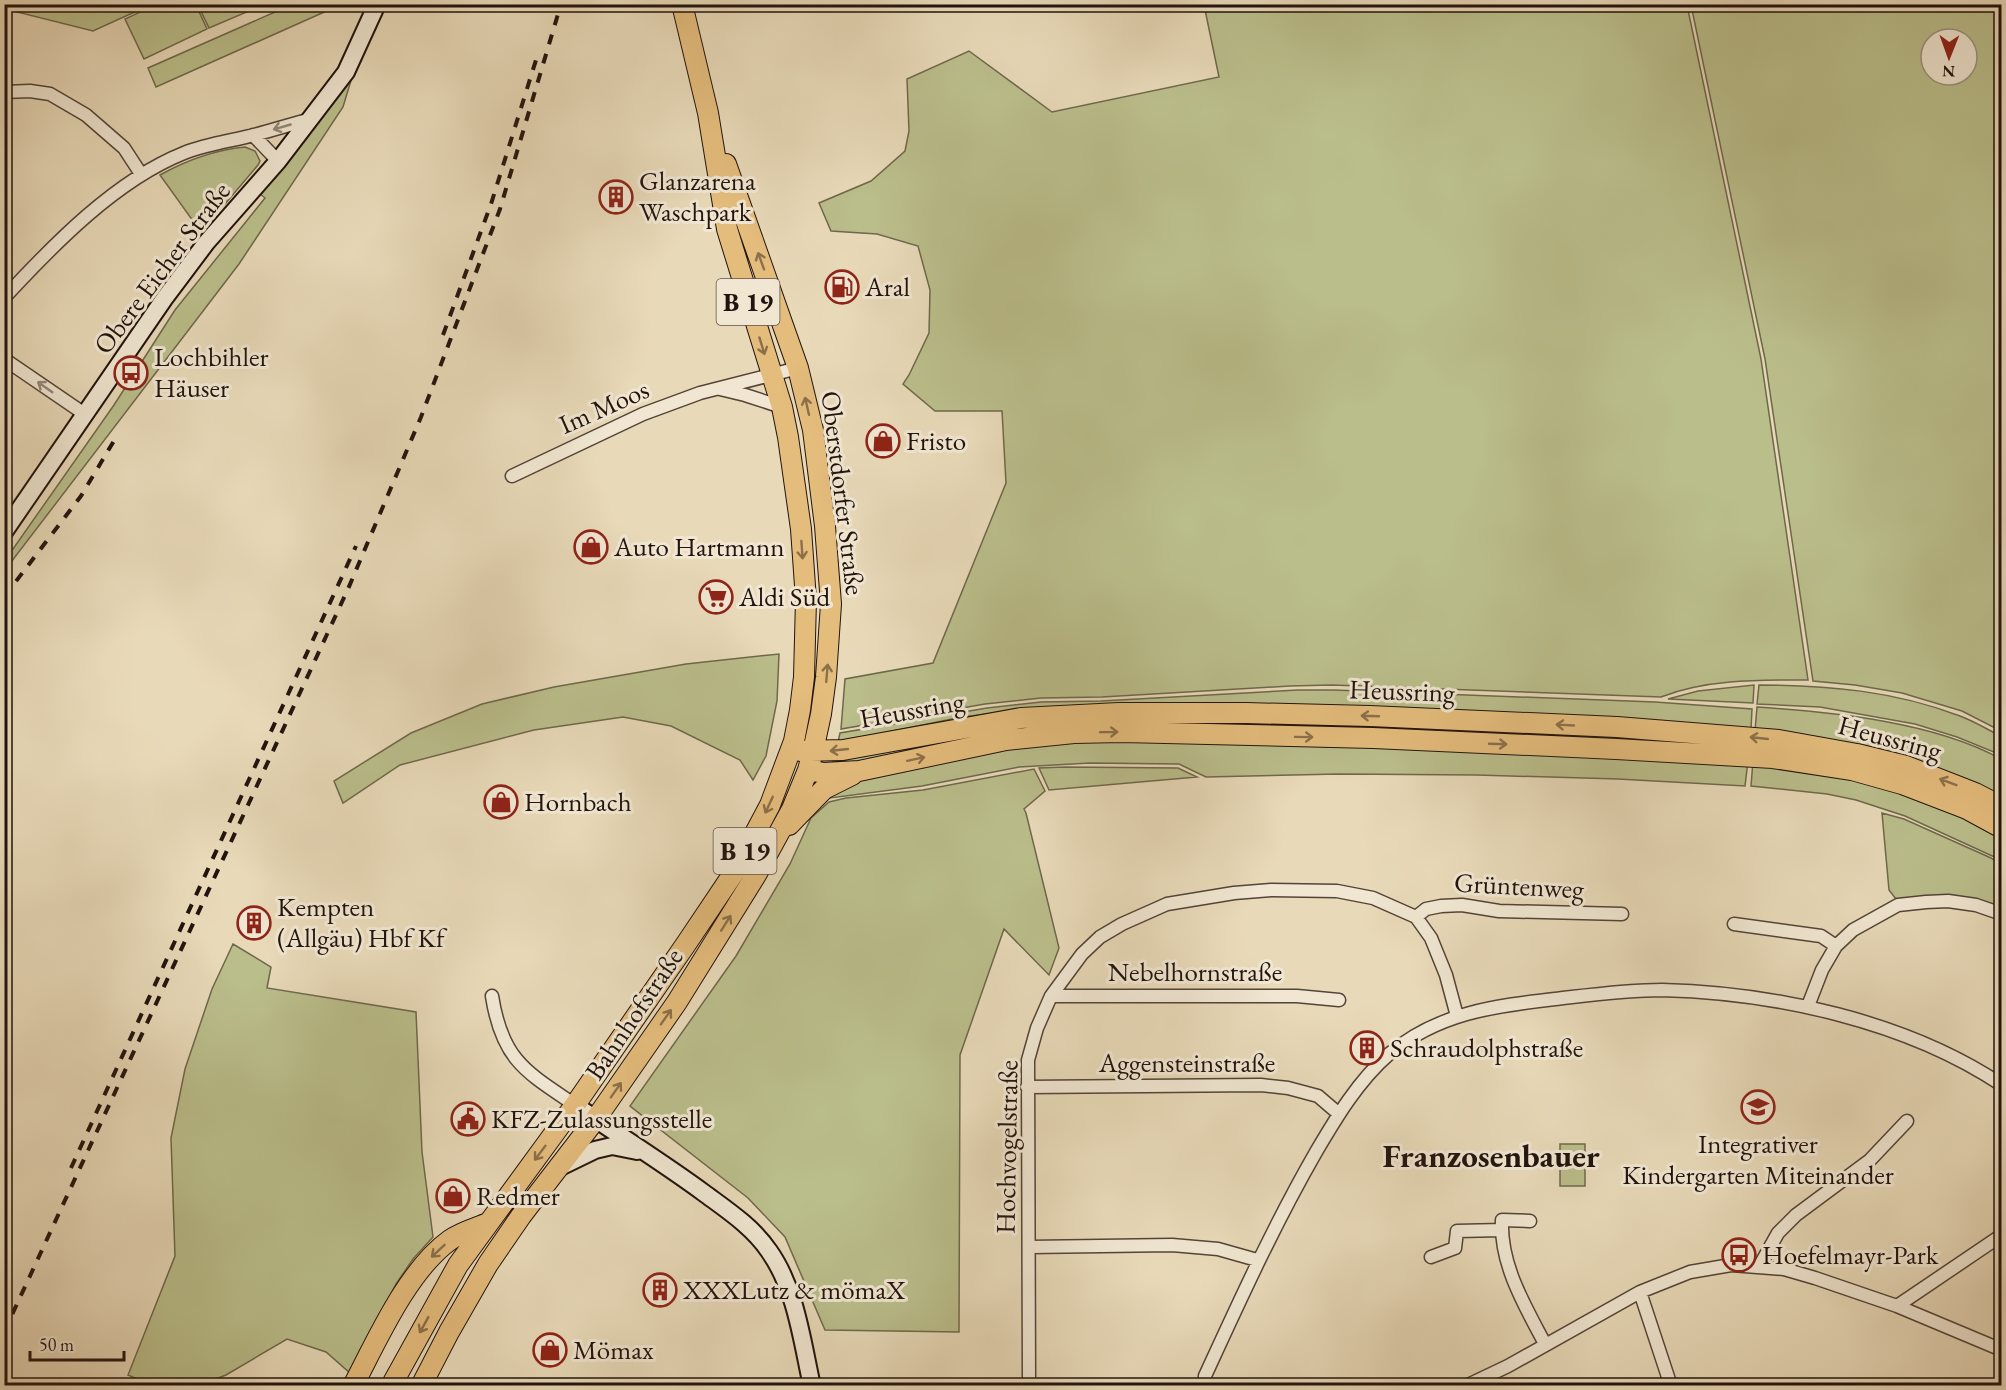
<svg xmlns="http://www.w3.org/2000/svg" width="2006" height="1390" font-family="'EB Garamond',serif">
  <rect width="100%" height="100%" fill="#e8d9b8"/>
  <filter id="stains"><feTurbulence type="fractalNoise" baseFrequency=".00333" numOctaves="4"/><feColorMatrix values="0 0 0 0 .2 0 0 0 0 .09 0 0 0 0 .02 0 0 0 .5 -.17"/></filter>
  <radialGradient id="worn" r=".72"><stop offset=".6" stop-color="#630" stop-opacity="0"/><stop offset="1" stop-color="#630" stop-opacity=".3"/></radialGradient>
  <!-- green -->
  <path fill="#babe8b" stroke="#6e684c" stroke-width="1.5" fill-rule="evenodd" d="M293,4L340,5L156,87L148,68Z
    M4,5L5,4L150,5L93,31L5,9Z
    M155,5H196L207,29L144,59L125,19Z
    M198,5H263L209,28Z
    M1204,5H1687L1761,359L1808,680C1760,680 1707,679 1661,697L1332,685L1290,686L1102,697L1041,698L985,704L841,729L845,679L933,663L1006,483L1002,411H935L903,384L909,375L929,333L930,290L918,246L877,234L831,231L819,203L871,181L905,151L909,131L907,79L969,51L1052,112L1219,77Z
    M1691,5H2001V731L1962,711L1902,693L1855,685L1813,681L1765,359ZM1931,39H1967V75H1931Z
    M352,77L343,107L239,264L5,570V545L13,549L114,405L175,310L265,198L259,193Z
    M245,147L255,151L260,161L258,165L225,204L198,228L160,175C187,160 214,150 245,147Z
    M779,654L777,701L766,756L753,780L740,760L671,726L623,717L534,730L400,765L343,803L334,781L411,733L482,704L554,687L686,664Z
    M1754,685L1753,703L1668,699L1698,691Z
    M1759,685C1827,685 1895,691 1960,716C1974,721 1988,730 2001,736V755L1957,737L1915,724L1820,707L1757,704Z
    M1298,690H1334L1655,702L1752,709L1751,730L1020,710L962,717L838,742L840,733L987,708L1041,702L1101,701Z
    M1757,707C1833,712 1934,722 2001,759V797L1755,731Z
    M1245,720L1733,741L1749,751L1122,727L832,768L833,760L1022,725Z
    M1122,738L1748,761L1745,786L1618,779L1477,775L1339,774L1206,777L1179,764L1090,763L1019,767L922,786L830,798L828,792L860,778L1006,747Z
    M1753,761L1901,789L2001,834V860L1905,816L1856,800L1827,794L1751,786Z
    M1065,767L1178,768L1197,777L1049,790L1039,768Z
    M1034,769L1045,791L1024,809L1026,813L1059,948L1049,975L1004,929L960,1055L959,1332L825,1330L785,1237L748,1198L630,1106L736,956L790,864L811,818L829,802L846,798L923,790Z
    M1882,813L1904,819L1991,858L2001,865V911L1899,903L1889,890Z
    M233,944L271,967L267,988L416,1012L422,1152L433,1237L413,1259L396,1284L350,1373L326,1352L287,1339L226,1375L200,1385H151L128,1375L175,1256L171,1138L185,1069L212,989Z
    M1560,1144H1585V1186H1560Z"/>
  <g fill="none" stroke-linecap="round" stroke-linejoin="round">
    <defs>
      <path id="street" d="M4,92L30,91L50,94L86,115L124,148L141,174
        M253,135L278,161
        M4,298C53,245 116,180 184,153C207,144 231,141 254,135C273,130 292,124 311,119
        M4,359L86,415
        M720,389L745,395L782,407
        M512,476L643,414L700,393L798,368
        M1416,917L1426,909L1441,906L1462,905L1499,911L1622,914
        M1734,924L1821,936L1836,946
        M492,996C502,1060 526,1072 575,1105
        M1051,996H1297L1339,1000
        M1808,1006L1822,970L1836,946L1853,930L1898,905L1926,902L1948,901L1976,905L2002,914
        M1027,1087L1261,1085L1288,1088L1318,1096L1339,1114
        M1530,1221L1502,1220C1500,1265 1525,1306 1545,1344
        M1030,1247L1172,1245L1218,1249L1257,1260
        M1431,1257L1455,1248L1457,1231L1502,1230
        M1759,1267L1778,1233L1796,1215L1870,1160L1907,1121
        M1640,1292L1671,1386
        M1897,1306L2002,1235
        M1029,1386L1028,1060L1037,1028L1051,996L1082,954L1100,937L1122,924L1167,904L1234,893L1271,890L1337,891L1373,898L1416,917L1431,938L1446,975L1457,1016
        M1204,1386L1205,1376C1240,1300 1274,1225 1316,1152C1336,1118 1358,1081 1389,1054C1438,1013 1494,1006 1555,999C1590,995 1627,990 1662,990C1776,993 1906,1021 2002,1085
        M1466,1386L1508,1366L1640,1292L1690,1272L1731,1265L1784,1269L1815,1278L1897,1306L2002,1350"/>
      <path id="secondary" d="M4,532L164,299L206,243L278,161L346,72L377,4
        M575,1105C618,1135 662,1162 704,1193C727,1210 753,1227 769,1251C796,1289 802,1341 812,1386
        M560,1167L595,1150L612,1146L637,1151"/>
      <path id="primary" d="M800,751L843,750L1021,718L1119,713H1246L1370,716L1617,727L1779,740L1857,754L1906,766L1975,793L2002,807
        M808,770L824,773L859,771L1006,740L1074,733L1122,732L1373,738L1616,749L1773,758L1852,770L1902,784L1967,809L2002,828
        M789,825L824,789L852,775
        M353,1386C377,1340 408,1270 450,1240C461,1232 476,1228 488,1223
        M391,1386L458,1265L575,1105L686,944L735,871L770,805L794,741L800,710L804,677L806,600L801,529L788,437L782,407L727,229L708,113L682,4
        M421,1386L449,1332L488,1264L521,1216L595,1120L677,1002L756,875L792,809L808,770L813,751L821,714L826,677L831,604L825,526L813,430L798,368L726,164"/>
    </defs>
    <!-- street casing -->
    <use href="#street" stroke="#534438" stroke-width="15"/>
    <!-- secondary casing -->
    <use href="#secondary" stroke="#21130e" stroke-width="20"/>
    <!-- primary casing -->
    <use href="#primary" stroke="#21130e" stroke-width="22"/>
    <!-- street -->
    <use href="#street" stroke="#f0e6d1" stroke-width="12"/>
    <!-- secondary -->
    <use href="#secondary" stroke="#f0e6d1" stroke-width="16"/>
    <!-- primary -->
    <use href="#primary" stroke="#e4bc7c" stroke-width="20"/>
    <!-- rail -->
    <path stroke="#21130e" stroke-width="4" stroke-dasharray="10 10" stroke-linecap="butt" d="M443,335L491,204L536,60
      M4,597L81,496L118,434
      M71,1168L356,546
      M4,1332L348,589L421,417L500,209L561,4"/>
  </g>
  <!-- one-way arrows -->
  <defs><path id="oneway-shaft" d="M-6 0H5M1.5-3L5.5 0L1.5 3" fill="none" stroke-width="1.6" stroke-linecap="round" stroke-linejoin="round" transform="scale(1.5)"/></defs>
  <g stroke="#938779">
    <use href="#oneway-shaft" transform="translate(282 127) rotate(164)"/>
    <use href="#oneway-shaft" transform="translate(45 387) rotate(-145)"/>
  </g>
  <g stroke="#8c704a">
    <use href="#oneway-shaft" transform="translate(761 261) rotate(-110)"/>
    <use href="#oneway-shaft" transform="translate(762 346) rotate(73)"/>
    <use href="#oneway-shaft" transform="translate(807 406) rotate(-103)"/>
    <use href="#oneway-shaft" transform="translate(802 550) rotate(86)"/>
    <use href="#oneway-shaft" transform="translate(827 673) rotate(-85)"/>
    <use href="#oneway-shaft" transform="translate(1370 716) rotate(-178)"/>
    <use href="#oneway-shaft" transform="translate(1565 725) rotate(-177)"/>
    <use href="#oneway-shaft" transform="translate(1109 732) rotate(-1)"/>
    <use href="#oneway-shaft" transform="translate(1304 737) rotate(1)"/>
    <use href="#oneway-shaft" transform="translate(1759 738) rotate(-174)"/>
    <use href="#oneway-shaft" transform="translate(1498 744) rotate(2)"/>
    <use href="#oneway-shaft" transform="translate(839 750) rotate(174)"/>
    <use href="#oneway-shaft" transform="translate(916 759) rotate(-12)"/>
    <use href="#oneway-shaft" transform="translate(1948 782) rotate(-159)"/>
    <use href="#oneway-shaft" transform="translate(769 805) rotate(115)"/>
    <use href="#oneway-shaft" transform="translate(726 923) rotate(-58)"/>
    <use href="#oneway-shaft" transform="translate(666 1017) rotate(-55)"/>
    <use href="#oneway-shaft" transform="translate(616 1090) rotate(-55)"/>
    <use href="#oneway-shaft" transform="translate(540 1153) rotate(127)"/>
    <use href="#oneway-shaft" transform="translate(438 1251) rotate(137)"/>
    <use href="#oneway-shaft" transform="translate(424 1325) rotate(119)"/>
  </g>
  <!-- icons -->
  <defs>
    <symbol id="building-ring" viewBox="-11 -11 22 22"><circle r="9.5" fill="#f0e6d1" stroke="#8f2418" stroke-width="1.5"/><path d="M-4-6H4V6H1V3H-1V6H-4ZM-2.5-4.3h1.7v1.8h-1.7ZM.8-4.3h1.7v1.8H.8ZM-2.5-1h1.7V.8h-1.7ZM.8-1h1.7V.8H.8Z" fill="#8f2418"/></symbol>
    <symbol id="fuel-ring" viewBox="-11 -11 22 22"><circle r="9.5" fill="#f0e6d1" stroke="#8f2418" stroke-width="1.5"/><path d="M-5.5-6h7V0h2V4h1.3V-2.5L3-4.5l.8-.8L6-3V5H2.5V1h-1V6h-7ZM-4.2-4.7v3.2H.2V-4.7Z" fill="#8f2418"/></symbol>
    <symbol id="bus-ring" viewBox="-11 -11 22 22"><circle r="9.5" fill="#f0e6d1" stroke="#8f2418" stroke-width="1.5"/><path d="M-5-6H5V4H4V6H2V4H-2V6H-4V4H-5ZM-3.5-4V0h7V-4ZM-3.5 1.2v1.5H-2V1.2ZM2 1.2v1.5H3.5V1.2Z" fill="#8f2418"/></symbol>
    <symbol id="shop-ring" viewBox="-11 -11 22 22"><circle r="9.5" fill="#f0e6d1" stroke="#8f2418" stroke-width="1.5"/><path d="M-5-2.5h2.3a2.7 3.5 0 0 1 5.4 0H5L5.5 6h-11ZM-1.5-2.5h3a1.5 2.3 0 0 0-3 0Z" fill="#8f2418"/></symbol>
    <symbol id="supermarket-ring" viewBox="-11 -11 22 22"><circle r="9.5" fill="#f0e6d1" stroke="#8f2418" stroke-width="1.5"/><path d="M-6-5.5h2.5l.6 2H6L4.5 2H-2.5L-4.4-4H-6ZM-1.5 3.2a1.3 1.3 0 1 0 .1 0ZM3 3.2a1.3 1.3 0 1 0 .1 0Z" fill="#8f2418"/></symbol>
    <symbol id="school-ring" viewBox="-11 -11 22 22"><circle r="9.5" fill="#f0e6d1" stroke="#8f2418" stroke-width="1.5"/><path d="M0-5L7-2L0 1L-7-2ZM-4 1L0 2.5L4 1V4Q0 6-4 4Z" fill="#8f2418"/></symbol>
    <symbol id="civic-ring" viewBox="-11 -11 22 22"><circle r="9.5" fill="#f0e6d1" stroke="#8f2418" stroke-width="1.5"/><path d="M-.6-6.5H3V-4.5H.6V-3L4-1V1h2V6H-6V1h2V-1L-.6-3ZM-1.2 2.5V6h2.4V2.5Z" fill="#8f2418"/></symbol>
  </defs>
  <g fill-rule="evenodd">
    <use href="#building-ring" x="597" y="178" width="38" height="38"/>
    <use href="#fuel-ring" x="823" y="268" width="38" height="38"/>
    <use href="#bus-ring" x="112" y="354" width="38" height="38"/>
    <use href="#shop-ring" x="864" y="422" width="38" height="38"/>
    <use href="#shop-ring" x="572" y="528" width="38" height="38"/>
    <use href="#supermarket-ring" x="697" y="578" width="38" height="38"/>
    <use href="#shop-ring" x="482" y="783" width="38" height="38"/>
    <use href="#building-ring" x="235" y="904" width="38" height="38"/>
    <use href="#building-ring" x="1348" y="1029" width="38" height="38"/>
    <use href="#school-ring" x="1739" y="1088" width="38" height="38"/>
    <use href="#civic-ring" x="449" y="1100" width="38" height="38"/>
    <use href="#shop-ring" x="434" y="1177" width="38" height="38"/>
    <use href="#bus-ring" x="1720" y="1236" width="38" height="38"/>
    <use href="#building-ring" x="641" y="1271" width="38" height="38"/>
    <use href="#shop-ring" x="531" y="1331" width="38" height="38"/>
  </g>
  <g text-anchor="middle" stroke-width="6" stroke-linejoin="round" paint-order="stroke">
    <!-- shield labels -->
    <g fill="#f0e6d1" stroke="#5f5248" stroke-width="1.5">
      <rect x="716.5" y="279" width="63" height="46" rx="4.5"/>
      <rect x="713.5" y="828" width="63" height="46" rx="4.5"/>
    </g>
    <g font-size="26" font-weight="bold" fill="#21130e">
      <text x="748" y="311">B 19</text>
      <text x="745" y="860">B 19</text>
    </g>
    <!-- poi labels -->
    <g font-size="27" fill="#21130e" stroke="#f0e6d1" text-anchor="start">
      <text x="639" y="190">Glanzarena<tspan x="639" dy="31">Waschpark</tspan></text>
      <text x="865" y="296">Aral</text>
      <text x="154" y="366">Lochbihler<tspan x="154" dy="31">Häuser</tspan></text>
      <text x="906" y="450">Fristo</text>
      <text x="614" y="556">Auto Hartmann</text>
      <text x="739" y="606">Aldi Süd</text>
      <text x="524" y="811">Hornbach</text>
      <text x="277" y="916">Kempten<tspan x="277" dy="31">(Allgäu) Hbf Kf</tspan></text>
      <text x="1390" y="1057">Schraudolphstraße</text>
      <text x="491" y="1128">KFZ-Zulassungsstelle</text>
      <text x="1758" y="1153" text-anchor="middle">Integrativer<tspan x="1758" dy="31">Kindergarten Miteinander</tspan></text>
      <text x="476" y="1205">Redmer</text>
      <text x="1762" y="1264">Hoefelmayr-Park</text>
      <text x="683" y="1299">XXXLutz &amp; mömaX</text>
      <text x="573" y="1359">Mömax</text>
    </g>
    <!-- street labels -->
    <g font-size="27" fill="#21130e" stroke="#f0e6d1">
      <text transform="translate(162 268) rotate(-53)" y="9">Obere Eicher Straße</text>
      <text transform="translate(604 407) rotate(-24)" y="9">Im Moos</text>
      <text transform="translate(843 493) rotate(83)" y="9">Oberstdorfer Straße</text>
      <text transform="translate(1402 691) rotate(2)" y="9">Heussring</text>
      <text transform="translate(912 710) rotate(-10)" y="9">Heussring</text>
      <text transform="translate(1890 738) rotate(15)" y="9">Heussring</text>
      <text transform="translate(1519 886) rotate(3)" y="9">Grüntenweg</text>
      <text x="1195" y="981">Nebelhornstraße</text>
      <text transform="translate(634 1014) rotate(-56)" y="9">Bahnhofstraße</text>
      <text x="1187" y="1072">Aggensteinstraße</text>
      <text transform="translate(1007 1147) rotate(-89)" y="9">Hochvogelstraße</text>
    </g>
    <!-- district labels -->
    <g font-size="33" font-weight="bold" fill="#21130e" stroke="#f0e6d1">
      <text x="1491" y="1167">Franzosenbauer</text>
    </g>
  </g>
  <!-- margin -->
  <rect width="2006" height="1390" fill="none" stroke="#e8d9b8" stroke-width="24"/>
  <rect x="6" y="6" width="1994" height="1378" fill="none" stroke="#21130e" stroke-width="3"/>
  <rect x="12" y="12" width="1982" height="1366" fill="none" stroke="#21130e" stroke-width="1.5"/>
  <!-- north arrow -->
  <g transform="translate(1949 57) rotate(181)"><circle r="28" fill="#f0e6d1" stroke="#9d9283" stroke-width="1.5"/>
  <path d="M0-4.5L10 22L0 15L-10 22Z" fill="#8f2418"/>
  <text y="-9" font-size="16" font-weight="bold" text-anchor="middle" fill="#21130e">N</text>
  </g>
  <!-- scale -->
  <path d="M30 1351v9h94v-9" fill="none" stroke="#21130e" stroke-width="3"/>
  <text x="39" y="1351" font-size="18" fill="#21130e" stroke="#f0e6d1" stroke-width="4.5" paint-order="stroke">50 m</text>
  <rect width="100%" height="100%" filter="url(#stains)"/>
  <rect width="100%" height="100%" fill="url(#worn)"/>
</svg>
